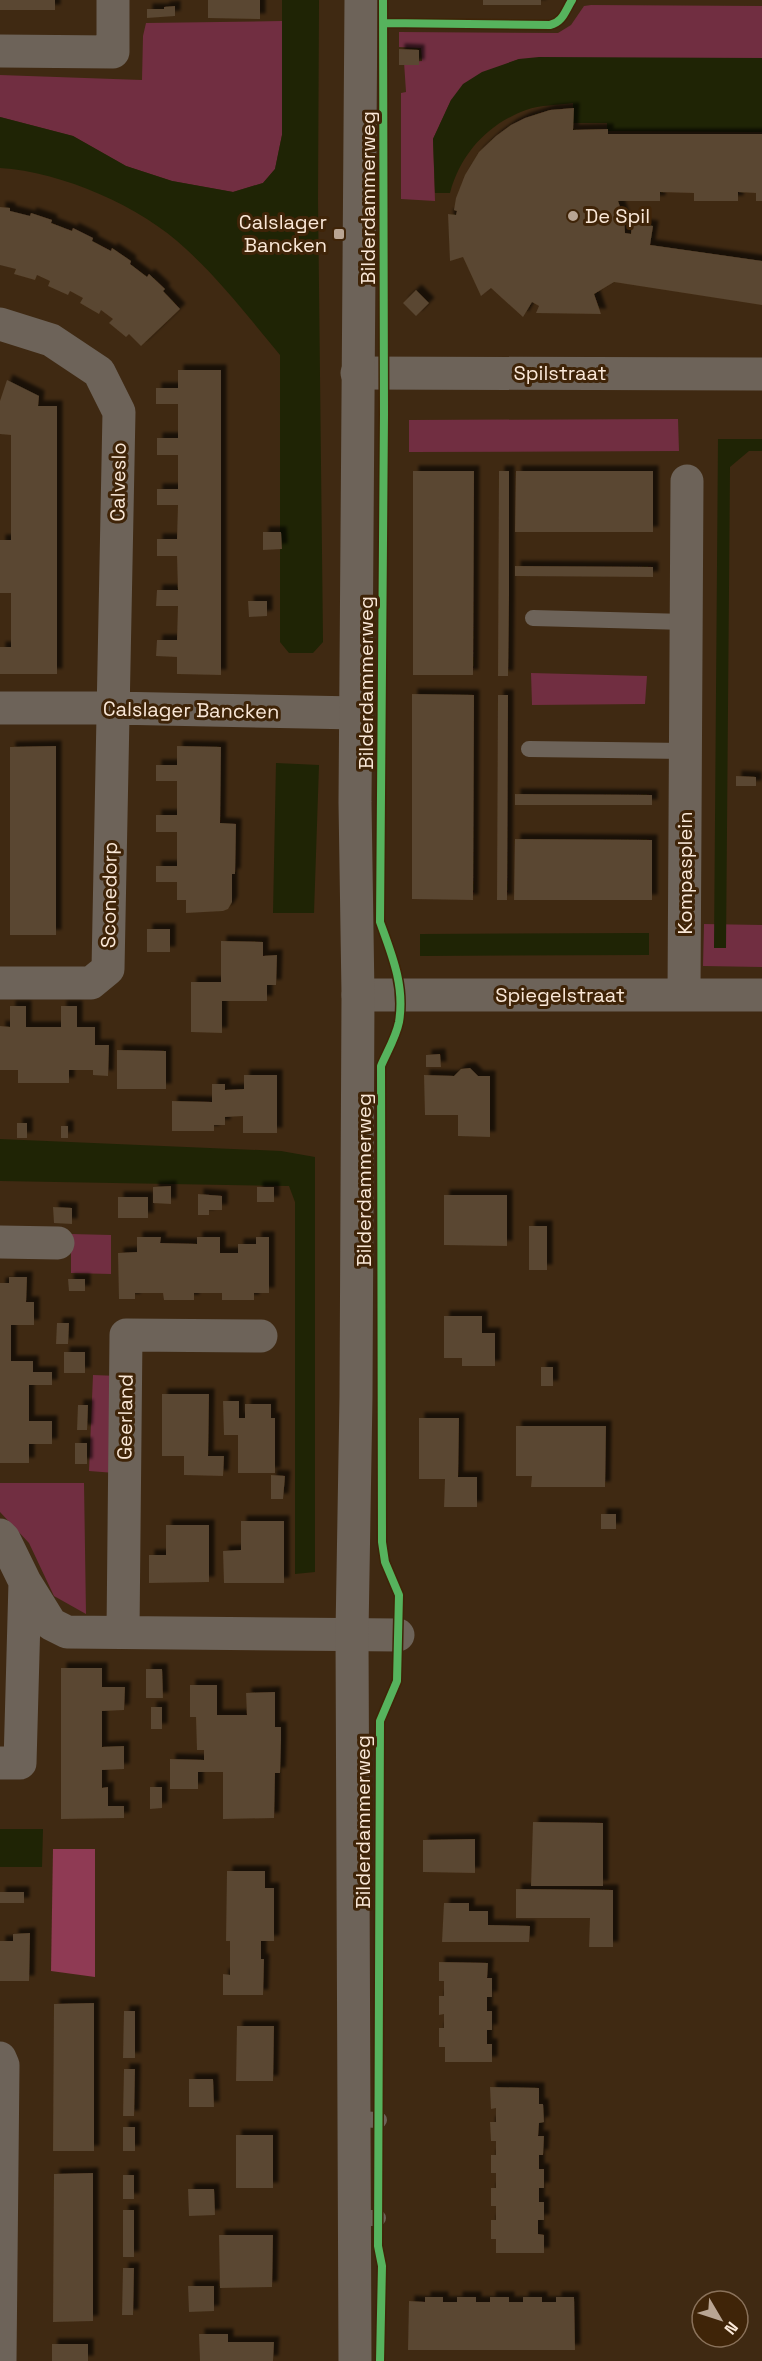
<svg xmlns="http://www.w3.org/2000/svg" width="762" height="2361" font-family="'Space Grotesk',sans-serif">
  <defs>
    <filter id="shadow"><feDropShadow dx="5.5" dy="-5.5" stdDeviation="1.5" flood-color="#0009"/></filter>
  </defs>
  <rect width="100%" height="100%" fill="#3f2912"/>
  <!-- green -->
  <path fill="#712e41" d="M591,5L762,6V58L519,59L504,65L451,100L433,139L435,201L401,199V93L406,92L404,62L422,61L421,48L399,47V32L558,33L571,25L584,6Z
    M282,21V135L275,169L263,183L233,192L172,181L126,166L73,136L0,117V75L142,80L143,36L146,23Z
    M678,419L679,451L409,452V420Z
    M531,673L647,676L645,704L532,705Z
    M704,924L762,925V967L703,966Z
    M71,1234L111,1235V1274L71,1273Z
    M93,1375L119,1376L115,1473L89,1471Z
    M0,1483H84L86,1614L54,1596L29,1543L0,1512Z"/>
  <!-- forest -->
  <path fill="#8f3a54" d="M53,1849H95V1977L51,1971Z"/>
  <!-- water -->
  <path fill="#1f2405" d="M282,0H319L318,199L323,642L313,653H289L280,642V355C250,319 221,281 186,249C141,206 62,172 0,168V117L73,136L126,166L172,181L233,192L263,183L275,169L282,135Z
    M539,57L762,58V132L607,131V123H573V103C558,105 540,105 526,110C488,124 461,153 450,193H435L433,139L451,100L463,84L482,72L519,59Z
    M718,439H762V451H749L730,467L726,948H714Z
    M276,763L319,765L314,913H273Z
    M649,933V955L420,956V934Z
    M0,1139L281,1151L315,1157V1572L295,1574V1202L289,1186L0,1181Z
    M0,1829H43L42,1867H0Z"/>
  <!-- building -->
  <path fill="#5a4630" filter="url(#shadow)" d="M0,0H55V10H0Z
    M208,0H260V19L208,18Z
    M483,0H541V5H483Z
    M175,6V16L147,18V9H164V7Z
    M399,49L419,50V65H399Z
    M574,108L573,130L608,129V134H762V201H756V193L738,192V201H694V193L660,192V201H618L624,218L625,233L631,234L632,223L653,226L650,245L762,261V305L614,282L594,294L601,314L536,313L539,306L532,302L523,317L491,288L481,296L463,257L450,261L448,214L456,215L457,211L454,210L456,198L465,175L479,152L496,136L511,125L525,118L550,110Z
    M0,207L10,208V211L30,216L31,213L52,220L51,223L72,231L73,228L93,238L92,241L111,251L112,248L131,261L130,264L147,277L149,274L165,289L163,291L180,309L141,346L129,334L126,337L109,323L113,319L101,310L99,314L80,303L83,298L70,291L68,295L48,286L50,281L37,275L35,280L14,274L16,269L0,265Z
    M416,290L429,303L416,316L403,303Z
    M178,370H221V675L177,674V657L156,656L157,640H177L178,606H156L157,590H178L177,556H157V539H177L178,505H157V489H178V455H157V438H178V404H156V388H178Z
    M7,380L39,396L38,406H57V674H0V647H11V593H0V540H11V435L0,434V401Z
    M413,471H474L473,675H413Z
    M499,471H509V596L508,676H498Z
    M516,471H653V532H515Z
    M263,532H281L282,549L263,550Z
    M515,566L653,567V577L515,576Z
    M248,601H267V616L249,617Z
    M412,694L474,695L473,900L412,899Z
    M498,695H508L507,900H497Z
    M56,746V935H10V747Z
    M177,746L221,747L220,823L236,824L235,874H232V902L228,909L223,911L186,913V900H177V882H156V866H177V832H156V815H177V781H156V765H177Z
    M736,776L756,777V786H736Z
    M515,794L652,795V805H515Z
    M515,839L652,840V900H514Z
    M147,929H170V952H147Z
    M221,941L263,942V956L277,955L276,985H267V1001H222V1033L191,1032V982H221Z
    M10,1006H26V1027H61V1006H77V1027H95V1045H109L108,1076L93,1075V1070H69V1083H18V1070H0V1026L10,1027Z
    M117,1050L166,1051V1089H117Z
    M440,1054L441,1067H426V1055Z
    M470,1068L478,1076H490V1137L458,1136V1115H425L424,1075L454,1076L461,1069Z
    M244,1075H277V1133H243V1116L225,1117V1125H214V1131H172V1101L212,1102V1084H225V1090L244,1089Z
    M17,1123H27V1138H17Z
    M61,1126H68V1138H61Z
    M171,1186V1204L153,1203V1187Z
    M257,1187H274V1202H257Z
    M198,1194L222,1196V1210H209V1215H198Z
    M444,1195H507V1246L444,1245Z
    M118,1197H148V1218H118Z
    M53,1207L72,1208V1224L54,1223Z
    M529,1226H547V1270H529Z
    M137,1237H161L160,1243L197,1244V1237H220V1253H238V1244H256V1237H269V1293H254V1300H222V1293H194V1300H164L163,1293H135V1299H119L118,1253L137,1252Z
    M9,1277H27L26,1302H34V1325H11V1361H33V1372H52V1385H29V1421H52V1444H29V1463H0V1283H9Z
    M68,1279H85V1291H69Z
    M444,1316H482V1333H495V1366H462V1358H444Z
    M57,1323H69L68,1344H56Z
    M64,1352H85V1373H64Z
    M541,1367H553V1386H541Z
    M162,1394H209L208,1456H224L223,1476L184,1475V1456H162Z
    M223,1401H239V1418H245V1404H271V1418H275V1473H238V1435H224Z
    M78,1405H88L87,1430H77Z
    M419,1418H459L458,1477H477V1507H444L445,1479H419Z
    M516,1426H606L605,1487H531L532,1476H516Z
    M75,1443H87V1464H75Z
    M271,1475L285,1476L283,1499H271Z
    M601,1514H616V1529H601Z
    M241,1521H284V1583H224L223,1551L241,1550Z
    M166,1525H209V1582L149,1583V1555H166Z
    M61,1668H102V1687H125L124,1710L102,1711V1747L124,1746V1769L102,1770V1788L108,1787V1806H124V1818L61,1819Z
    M146,1669H162L163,1698H146Z
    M190,1685H217V1715H247L246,1693L275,1692V1727H281V1741L280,1773H275L274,1818L223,1819V1772H198V1789H170V1759L204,1760V1750H197L196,1717H190Z
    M151,1707H162V1729H151Z
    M150,1787H162V1808L150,1809Z
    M533,1822L603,1823V1886H531Z
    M475,1839V1873L423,1872V1840Z
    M227,1871H265V1888H274V1941H261V1959H264L263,1995H223V1974L230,1975V1941H226Z
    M516,1889L613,1890V1947H589L590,1918H516Z
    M0,1892H24V1903H0Z
    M444,1903H469V1911H488V1925L530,1926L529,1942H442Z
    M30,1933L29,1981H0V1941H13V1934Z
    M439,1962L488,1963L487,1978H492V1997H487V2011H492V2030H487V2044H492V2062H445V2047H439V2028H444V2014L439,2015V1996H444V1981H439Z
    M94,2003V2151H53L54,2004Z
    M124,2011H135V2058H123Z
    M237,2026H274L273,2081H236Z
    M124,2069H135L134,2116H123Z
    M189,2079H213L214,2107H189Z
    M490,2087L539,2088V2104H543L544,2122L539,2123L538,2136H544L543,2155H539V2169H544V2188H539V2202H544V2220H538V2234L544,2235V2253H496V2239H491V2220H496V2206H491V2188H496V2173H491V2155H496V2141H491L490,2122H496V2108L491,2109Z
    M123,2127H135V2151H123Z
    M236,2135H273V2188H236Z
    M93,2173V2321L53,2322L54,2174Z
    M123,2175H134V2199H123Z
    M188,2189H214L215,2215L189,2216Z
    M123,2210H134V2257H123Z
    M219,2235H273L272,2287L220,2288Z
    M123,2268H134L133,2315H122Z
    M188,2286H214V2311L189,2312Z
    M425,2297H443V2302H457V2297H476V2302H490V2297H509V2302H523V2297H542V2302H556V2297H574L575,2350H408L409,2301L425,2302Z
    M199,2334H228V2342H274L273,2361H200Z
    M52,2344H88V2361H52Z"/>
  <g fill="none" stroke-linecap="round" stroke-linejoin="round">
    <!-- service -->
    <path stroke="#6d6359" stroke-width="16" d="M533,618L686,622
      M529,749L685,751
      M354,2119L379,2120
      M354,2218H378"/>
    <!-- minor -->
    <path stroke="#6d6359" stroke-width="33" d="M0,51L113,52V0
      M0,324L51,340L99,372L119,412L108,969L91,983H0
      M357,373L762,374
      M0,708H113L357,713
      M358,995H762
      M684,995L687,481
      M0,1242L58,1243
      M0,1535L4,1539L25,1582L51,1624L67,1632L398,1635
      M123,1632L126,1335L261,1336
      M0,1763H20L25,1582
      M0,2058L3,2065L0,2361"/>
    <!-- tertiary -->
    <path stroke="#6d6359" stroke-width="33" d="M355,2361L352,1633L356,1396L358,995L355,802L361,0"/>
    <defs>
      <path id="cycleway" d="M384,23L550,25C563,22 565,11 572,0
        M380,2361L382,2266L378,2246L380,1721L397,1681L399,1595L385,1562L382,1542L381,1066C387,1052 396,1037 399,1022C405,986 392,955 380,922L384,414L383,0"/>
    </defs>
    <!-- cycleway casing -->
    <use href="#cycleway" stroke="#3f2408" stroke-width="11"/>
    <!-- cycleway -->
    <use href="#cycleway" stroke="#56b35d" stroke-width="8"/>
  </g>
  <!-- markers -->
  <g fill="#b9a593" stroke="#3f2408" stroke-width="2">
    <circle cx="573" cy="216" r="6"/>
    <rect x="333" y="228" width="12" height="12" rx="3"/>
  </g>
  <g text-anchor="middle" stroke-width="6" stroke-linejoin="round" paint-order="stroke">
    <!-- street labels -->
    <g font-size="20" fill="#fae8d8" stroke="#3f2408">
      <text transform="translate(368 198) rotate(-90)" y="7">Bilderdammerweg</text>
      <text x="560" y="380">Spilstraat</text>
      <text transform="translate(118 482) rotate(-89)" y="7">Calveslo</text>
      <text transform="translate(366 683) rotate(-90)" y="7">Bilderdammerweg</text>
      <text transform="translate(191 710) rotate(1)" y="7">Calslager Bancken</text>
      <text transform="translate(685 873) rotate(-90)" y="7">Kompasplein</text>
      <text transform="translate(109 895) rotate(-89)" y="7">Sconedorp</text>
      <text x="560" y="1002">Spiegelstraat</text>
      <text transform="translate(364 1180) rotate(-90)" y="7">Bilderdammerweg</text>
      <text transform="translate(125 1417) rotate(-89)" y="7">Geerland</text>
      <text transform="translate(363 1822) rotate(-90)" y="7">Bilderdammerweg</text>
    </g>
    <!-- poi labels -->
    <g font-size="20" fill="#fae8d8" stroke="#3f2408" text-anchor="start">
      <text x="585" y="223">De Spil</text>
      <text x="327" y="229" text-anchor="end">Calslager<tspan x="327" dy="23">Bancken</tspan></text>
    </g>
  </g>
  <!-- north arrow -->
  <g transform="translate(720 2319) rotate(129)"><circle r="28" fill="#3f2408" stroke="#8a725b" stroke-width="1.5"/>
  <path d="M0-4.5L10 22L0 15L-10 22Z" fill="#b9a593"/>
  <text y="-9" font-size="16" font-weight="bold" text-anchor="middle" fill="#fae8d8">N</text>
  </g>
</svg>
